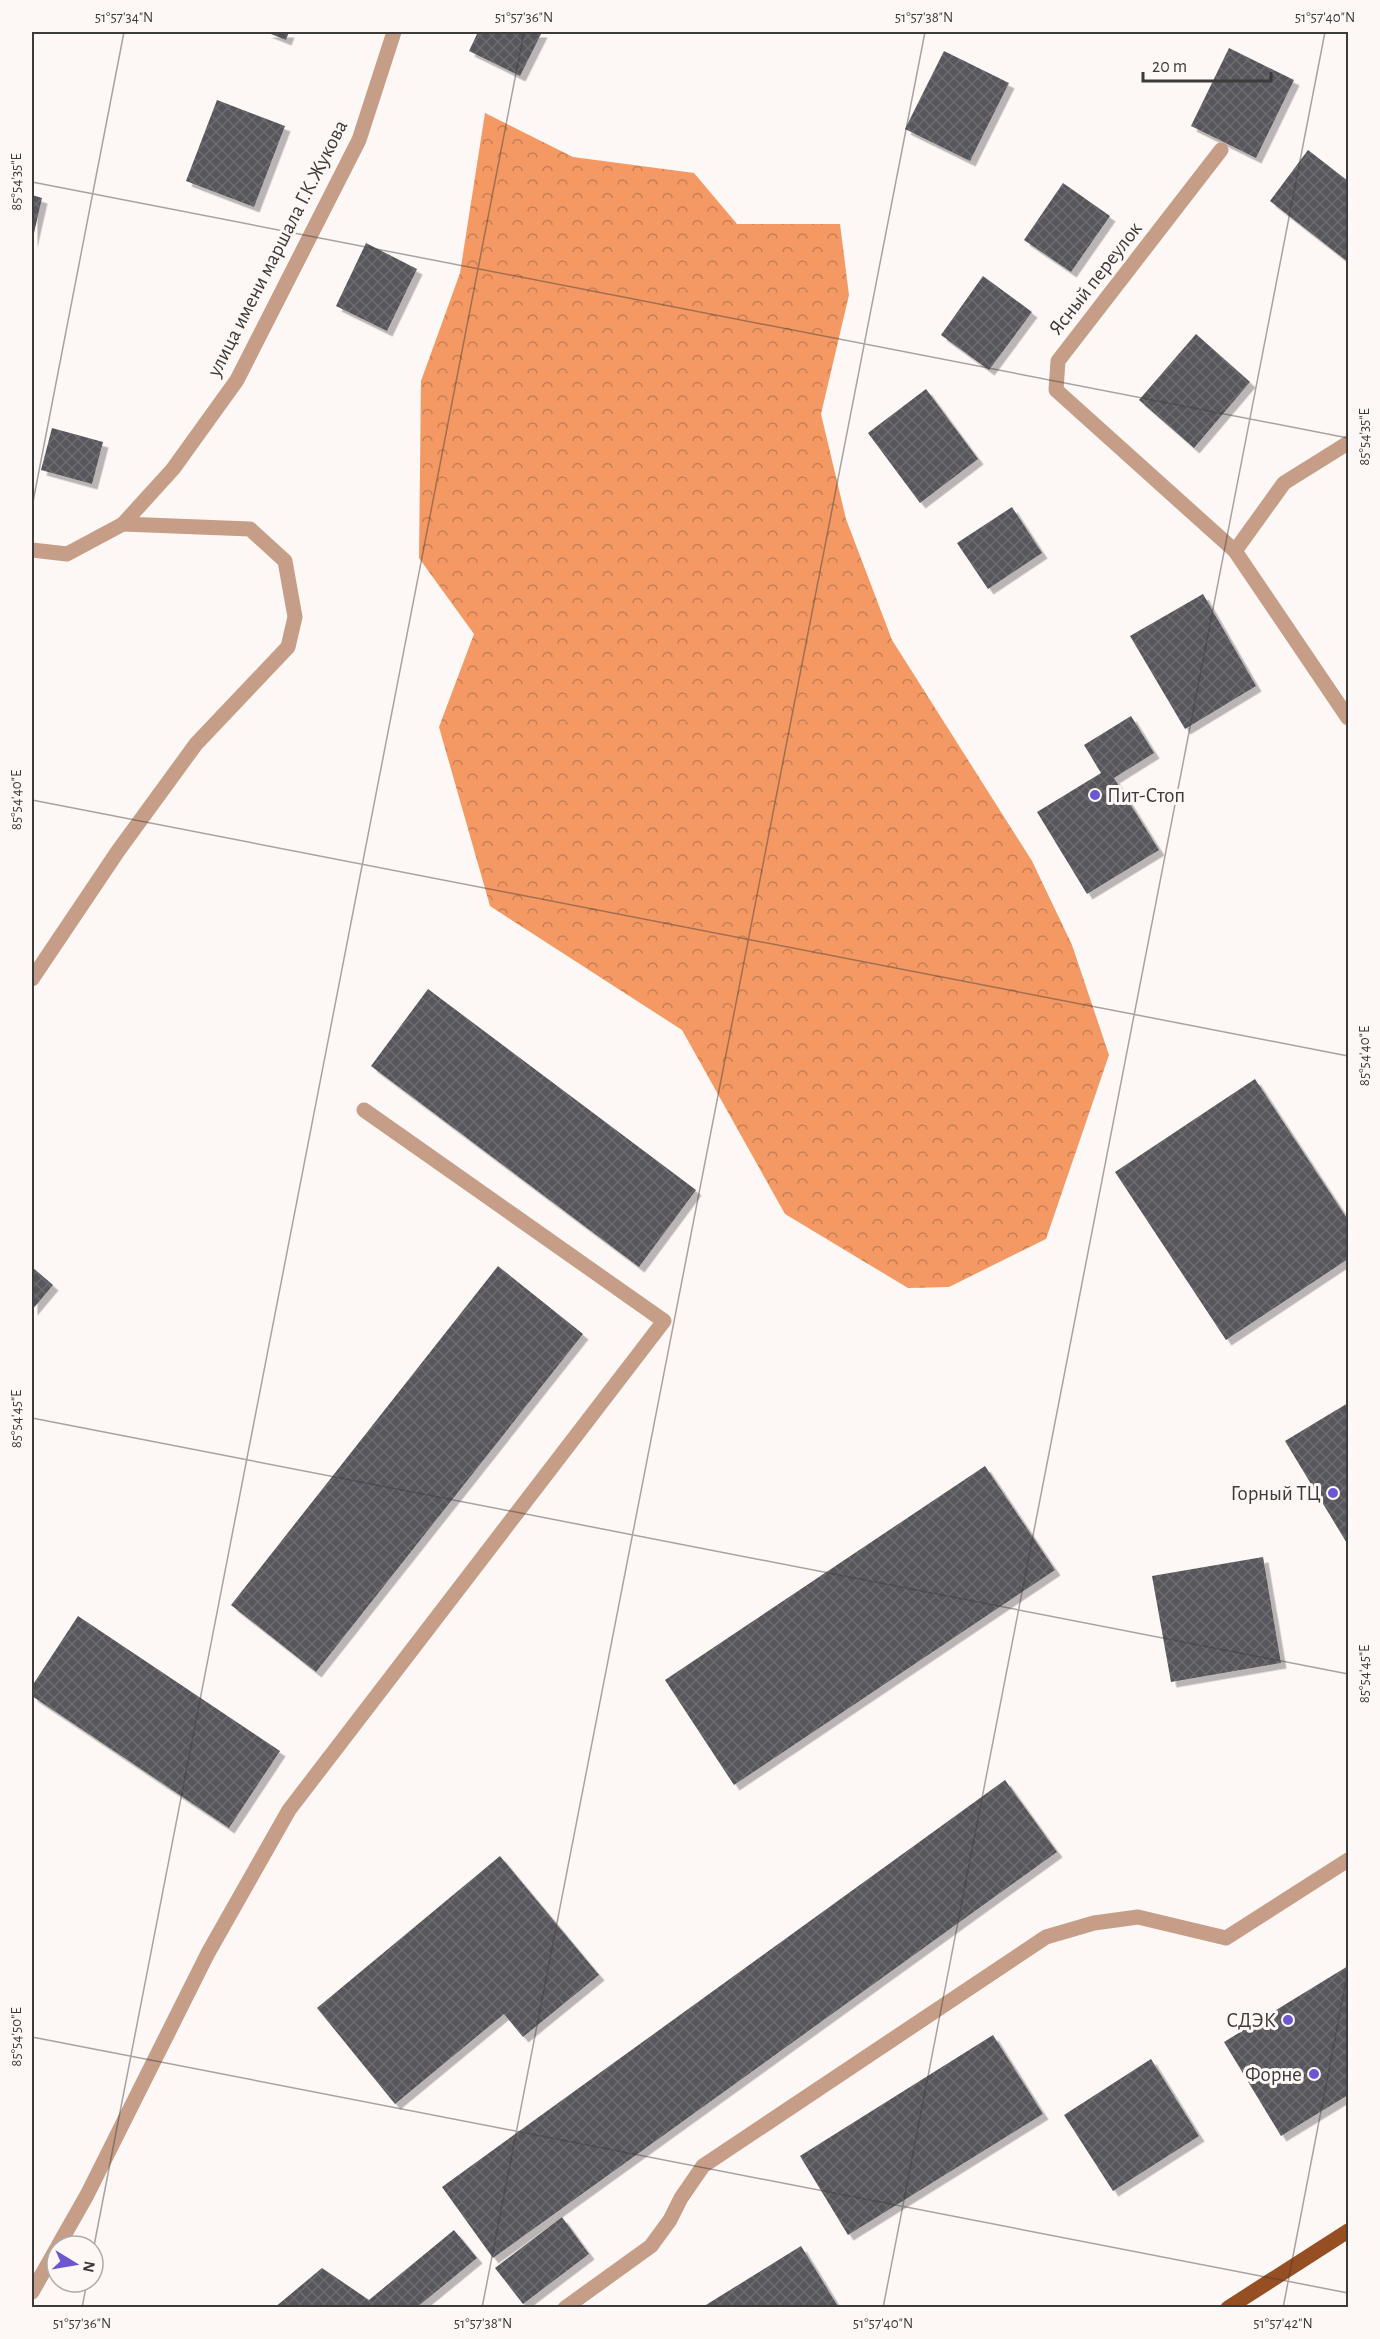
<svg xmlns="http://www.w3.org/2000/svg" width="1380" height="2339" font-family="'Alegreya Sans',sans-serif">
  <defs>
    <pattern id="forest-crowns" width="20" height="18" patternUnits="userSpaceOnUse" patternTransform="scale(1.5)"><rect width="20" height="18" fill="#f49964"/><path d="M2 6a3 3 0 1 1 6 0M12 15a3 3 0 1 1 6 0" fill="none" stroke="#c77e53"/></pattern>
    <pattern id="building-cross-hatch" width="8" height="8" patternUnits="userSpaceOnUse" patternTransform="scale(1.5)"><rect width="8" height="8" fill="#57575b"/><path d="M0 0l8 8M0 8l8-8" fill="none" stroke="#6d6d70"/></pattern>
    <filter id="shadow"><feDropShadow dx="5.5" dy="5.5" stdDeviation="0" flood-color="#0004"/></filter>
  </defs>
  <rect width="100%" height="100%" fill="#fdf7f5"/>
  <!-- forest -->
  <path fill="url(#forest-crowns)" d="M485,113L573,157L694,173L737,224H840L849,295L821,414L846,519L892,640L1032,861L1072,945L1109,1055L1046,1239L949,1287L908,1288L785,1214L682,1030L490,906L439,727L474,634L419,558L421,381L460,273Z"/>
  <!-- building -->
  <path fill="url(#building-cross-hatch)" filter="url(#shadow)" d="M266,32H289L286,40Z
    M478,32H542L520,76L469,51Z
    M1229,48L1294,80L1256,158L1191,126Z
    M944,51L1009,83L970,161L905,129Z
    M217,100L285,126L254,207L186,181Z
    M1308,150L1348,181V262L1270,201Z
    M1063,183L1110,216L1071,272L1024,240Z
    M32,195L42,198L32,242Z
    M366,243L417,269L387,331L336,306Z
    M983,276L1032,312L989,370L941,335Z
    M1196,334L1250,382L1194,448L1139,400Z
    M926,389L978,459L920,503L868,433Z
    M52,428L103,442L92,484L41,470Z
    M1012,507L1042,553L988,589L957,543Z
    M1203,594L1256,686L1185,729L1130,636Z
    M1131,716L1154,753L1114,778L1159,850L1087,894L1037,812L1101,773L1084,745Z
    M428,989L696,1190L639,1267L371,1066Z
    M1255,1079L1348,1220V1259L1226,1340L1115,1172Z
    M498,1266L583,1334L316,1672L231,1605Z
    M32,1267L53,1285L32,1310Z
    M1348,1403V1545L1285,1441Z
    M985,1466L1055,1570L734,1785L665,1680Z
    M1263,1557L1281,1663L1171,1682L1152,1576Z
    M78,1616L280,1751L229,1828L32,1696V1686Z
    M1005,1780L1057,1852L493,2258L442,2187Z
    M500,1856L599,1975L523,2037L504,2014L395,2104L317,2008Z
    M1348,1966V2095L1281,2136L1224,2042Z
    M993,2035L1043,2114L848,2235L800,2156Z
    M1151,2059L1199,2136L1113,2191L1064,2115Z
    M562,2217L589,2254L523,2304L495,2268Z
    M454,2230L477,2258L416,2308H274L322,2268L369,2300Z
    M801,2246L839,2308H701Z"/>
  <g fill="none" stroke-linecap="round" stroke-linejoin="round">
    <!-- lane -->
    <path stroke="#c69d87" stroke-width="15" d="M32,979L118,851L196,744L288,647L295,617L285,561L250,529L123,524
      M58,2246L87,2195L208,1953L289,1810L664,1321L364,1110
      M32,2292L57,2248
      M565,2308L651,2246L670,2220L681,2198L703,2166L1046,1937L1094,1923L1138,1917L1226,1938L1348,1860"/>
    <!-- street -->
    <path stroke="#c69d87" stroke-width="15" d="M1221,150L1058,361L1056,390L1235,551
      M1348,443L1284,483L1235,551L1348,718
      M32,550L67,554L123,524L173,469L237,380L359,140L394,32"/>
    <!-- primary -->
    <path stroke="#954f23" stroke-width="15" d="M1228,2308L1348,2231"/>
  </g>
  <!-- ticks -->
  <path fill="none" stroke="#3d3b3a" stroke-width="1.5" stroke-opacity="0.45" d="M32,182L1348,438M32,507L124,32M32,800L1348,1056M32,1418L1348,1674M32,2037L1348,2293M93,2251L524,32M82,2308L87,2282M482,2308L925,32M883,2308L1325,32M1283,2308L1348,1971"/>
  <!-- markers -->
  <g fill="#6d57d0" stroke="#fdf7f5" stroke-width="2">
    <circle cx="1095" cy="795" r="6"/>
    <circle cx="1333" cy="1493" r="6"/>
    <circle cx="1288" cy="2020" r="6"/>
    <circle cx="1314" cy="2074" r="6"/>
  </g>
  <g text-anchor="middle" stroke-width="6" stroke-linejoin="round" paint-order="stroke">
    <!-- street labels -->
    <g font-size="21" fill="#3d3b3a" stroke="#fdf7f5">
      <text transform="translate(277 248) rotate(-63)" y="7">улица имени маршала Г.К.Жукова</text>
      <text transform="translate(1095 278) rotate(-52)" y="7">Ясный переулок</text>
    </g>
    <!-- poi labels -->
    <g font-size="21" fill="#3d3b3a" stroke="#fdf7f5" text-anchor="end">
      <text x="1107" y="802" text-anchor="start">Пит-Стоп</text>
      <text x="1321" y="1500">Горный ТЦ</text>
      <text x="1276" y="2027">СДЭК</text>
      <text x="1302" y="2081">Форне</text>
    </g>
  </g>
  <!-- border -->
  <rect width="1380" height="2339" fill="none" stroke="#fdf7f5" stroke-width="66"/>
  <!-- north arrow -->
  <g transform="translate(75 2264) rotate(101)"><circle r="28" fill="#fdf7f5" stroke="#b0acaa" stroke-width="1.5"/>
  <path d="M0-4.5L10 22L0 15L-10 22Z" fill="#6d57d0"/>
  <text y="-9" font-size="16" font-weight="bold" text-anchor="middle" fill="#3d3b3a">N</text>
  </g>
  <!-- scale -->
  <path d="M1143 72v9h128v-9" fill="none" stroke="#3d3b3a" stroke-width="3"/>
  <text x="1152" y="72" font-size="18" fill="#3d3b3a" stroke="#fdf7f5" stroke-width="4.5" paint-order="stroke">20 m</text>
  <rect x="33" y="33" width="1314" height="2273" fill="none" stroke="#3d3b3a" stroke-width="2"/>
  <g font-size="15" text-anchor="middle" fill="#3d3b3a">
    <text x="124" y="22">51°57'34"N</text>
    <text x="524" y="22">51°57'36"N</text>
    <text x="924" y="22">51°57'38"N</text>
    <text x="1325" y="22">51°57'40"N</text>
    <text transform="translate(16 182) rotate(-90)" y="5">85°54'35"E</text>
    <text transform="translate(1364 437) rotate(-90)" y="5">85°54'35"E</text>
    <text transform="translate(16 800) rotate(-90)" y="5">85°54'40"E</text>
    <text transform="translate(1364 1056) rotate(-90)" y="5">85°54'40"E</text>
    <text transform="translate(16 1419) rotate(-90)" y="5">85°54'45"E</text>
    <text transform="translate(1364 1674) rotate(-90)" y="5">85°54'45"E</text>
    <text transform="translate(16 2037) rotate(-90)" y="5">85°54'50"E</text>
    <text x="82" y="2328">51°57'36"N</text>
    <text x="483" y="2328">51°57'38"N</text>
    <text x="883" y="2328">51°57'40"N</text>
    <text x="1283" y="2328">51°57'42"N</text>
  </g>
</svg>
